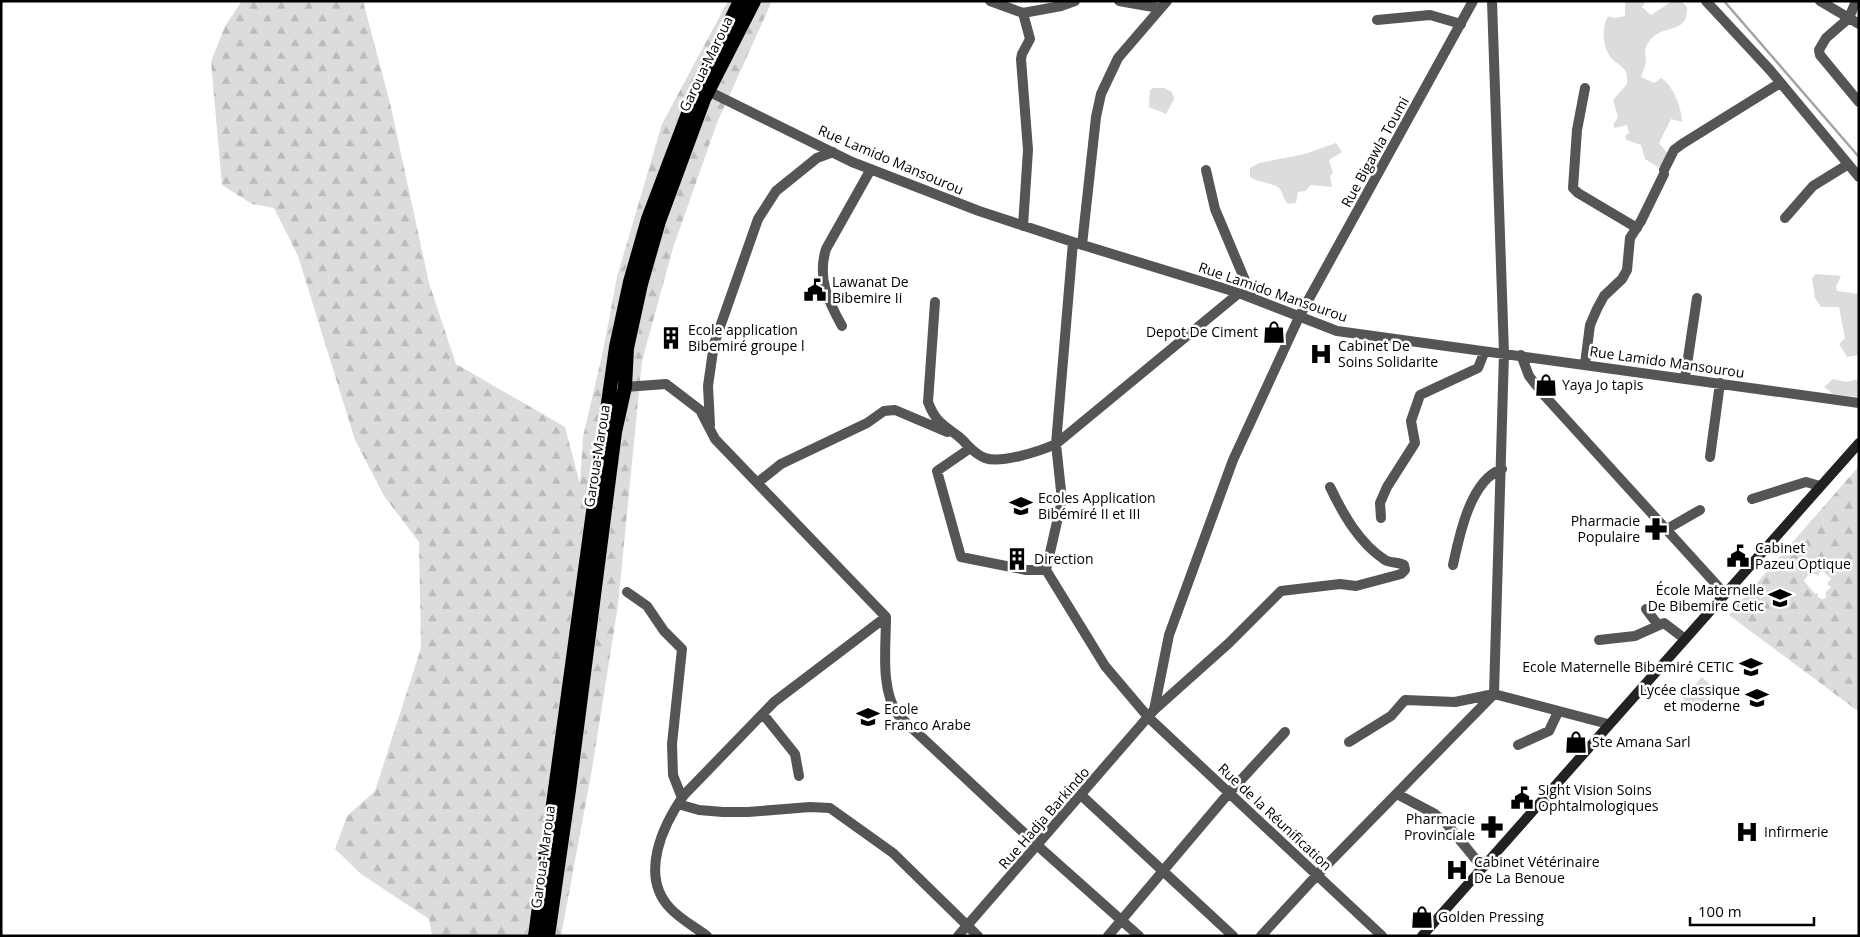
<svg xmlns="http://www.w3.org/2000/svg" width="1860" height="937" font-family="'Open Sans',sans-serif">
  <defs>
    <pattern id="forest-firs" width="22" height="20" patternUnits="userSpaceOnUse" patternTransform="scale(1.25)"><rect width="22" height="20" fill="#dcdcdc"/><path d="M5 1l3.5 6h-7zM16 11l3.5 6h-7z" fill="#bbb"/></pattern>
  </defs>
  <rect width="100%" height="100%" fill="#fff"/>
  <!-- grass -->
  <path fill="#dcdcdc" d="M1625,1H1646L1642,7L1651,15L1672,1H1681L1687,7C1688,37 1662,21 1648,43C1643,50 1646,55 1646,62C1645,67 1642,73 1641,77L1654,83L1661,78C1673,85 1682,108 1682,122L1671,119L1659,143L1668,154L1666,163L1658,167L1645,159L1641,145L1627,140L1625,136L1629,133L1627,125L1615,128L1613,125L1618,117L1613,100L1627,84C1627,80 1627,75 1626,72C1623,66 1618,64 1614,61C1602,50 1601,29 1608,16L1614,18L1625,16Z
    M1153,88H1164L1172,92L1174,99L1166,114L1149,107L1150,90Z
    M1336,143L1342,152L1329,160L1333,173L1330,176L1332,187L1311,185L1305,191L1298,192L1296,203L1288,204C1284,200 1283,194 1280,189C1275,183 1258,183 1250,177V168L1259,163L1305,154Z
    M1816,274L1841,276L1836,286L1837,291L1859,294V355L1847,357L1839,344L1845,338L1839,307H1821L1815,298L1812,278Z
    M1833,379L1846,382L1859,379V397L1833,394L1824,387Z
    M1702,677L1716,690L1696,711L1682,698Z"/>
  <!-- forest -->
  <path fill="url(#forest-firs)" fill-rule="evenodd" d="M242,1H363L390,103L429,283L456,364L565,427L580,484L583,437L603,351L617,277L662,124L728,1H772L717,123L673,248L642,361L618,605L592,769L561,936H432L429,919L361,874L335,849L347,816L375,791L421,648L419,542L384,496L355,440L298,256L274,208L252,204L222,185L211,62L225,26Z
    M1859,466V712L1729,615ZM1820,572H1824L1831,579L1827,584L1831,587L1826,592V598L1822,599L1818,597V593L1815,594L1804,581L1808,575L1815,574L1818,576Z"/>
  <g fill="none" stroke-linecap="round" stroke-linejoin="round">
    <!-- stream -->
    <path stroke="#a3a3a3" stroke-width="2.5" d="M1724,1L1859,157"/>
    <defs>
      <path id="trunk" d="M535,936L604,431L616,347L630,282L648,219L695,95L740,1
        M548,936L569,790L615,432L625,387L627,348L641,284L659,221L704,99L754,1"/>
    </defs>
    <!-- trunk casing -->
    <use href="#trunk" stroke="#dbdbdb" stroke-width="16"/>
    <!-- minor -->
    <path stroke="#555" stroke-width="10" d="M990,1L1023,13L1061,6L1075,1
      M1119,1L1159,8
      M1706,1L1770,70L1859,177
      M1820,1L1859,24
      M1856,1L1849,18L1826,38L1819,50L1820,55L1859,102
      M1023,13L1030,39L1022,54L1021,59L1028,150L1023,226
      M1377,20L1430,15L1461,24
      M1585,88L1577,130L1573,188L1578,193L1637,228
      M708,91L852,162L979,211L1073,242L1239,293L1337,331L1859,403
      M1206,170L1215,209L1252,297
      M1664,170L1674,150L1682,144L1780,83
      M1785,218L1813,186L1847,165
      M1073,242L1056,444L1062,500L1046,570L1105,666L1149,718L1382,936
      M1082,245L1096,117L1101,94L1118,58L1167,1
      M935,302L928,402C935,421 943,425 958,436C968,444 972,453 985,458C1001,464 1040,451 1056,444L1239,293
      M842,326C828,301 817,278 826,249L871,169
      M1521,355L1529,376L1543,394L1725,594
      M1585,364L1590,325L1597,309L1604,296L1622,279L1627,270L1630,238L1641,221L1664,174
      M1685,378L1697,298
      M625,387L666,384L700,410L715,439L886,617C886,647 880,689 898,715L1038,846L1139,936
      M710,425L708,386L714,344L758,219L776,191L817,158L833,152
      M969,449L937,471L961,557L1026,570H1046
      M1710,457L1720,383
      M757,483L781,464L867,423L884,411L895,410L947,432
      M1752,499L1806,482L1820,486
      M1381,518L1380,503L1387,487L1415,443L1411,421L1420,395L1478,368L1484,353
      M1667,529L1700,510
      M1453,565C1459,537 1470,480 1502,469
      M627,592L647,606L664,631L682,649L672,744L673,775L682,798
      M1646,609L1658,625
      M1599,640L1635,636L1664,623L1685,639
      M1154,710L1229,643L1281,591L1340,584L1356,586L1401,574L1405,570L1404,565C1398,562 1390,563 1385,560C1359,543 1343,514 1330,487
      M763,714L795,754L799,776
      M1349,742L1391,716L1405,700L1455,702L1494,694L1608,724
      M1518,745L1549,731L1558,712
      M1397,794L1435,814L1446,823L1482,867
      M1082,796L1233,936
      M678,804L699,810L723,812H748L810,807L830,808L893,853L978,936
      M707,936C695,927 680,919 670,908C639,875 663,825 684,795L774,702L886,617
      M1108,936L1228,794L1285,732
      M1261,936L1317,875L1494,694L1504,353L1492,1"/>
    <!-- tertiary -->
    <path stroke="#555" stroke-width="10" d="M958,936L1154,710L1169,635L1233,460L1300,315L1473,1"/>
    <!-- secondary -->
    <path stroke="#222" stroke-width="10" d="M1422,936L1859,443"/>
    <!-- trunk -->
    <use href="#trunk" stroke="#000" stroke-width="14"/>
  </g>
  <!-- icons -->
  <defs>
    <symbol id="civic-bare" viewBox="-9 -9 18 18"><path d="M-.6-6.5H3V-4.5H.6V-3L4-1V1h2V6H-6V1h2V-1L-.6-3ZM-1.2 2.5V6h2.4V2.5Z" fill="#000" stroke="#fff" stroke-width="2.5" paint-order="stroke"/></symbol>
    <symbol id="shop-bare" viewBox="-9 -9 18 18"><path d="M-5-2.5h2.3a2.7 3.5 0 0 1 5.4 0H5L5.5 6h-11ZM-1.5-2.5h3a1.5 2.3 0 0 0-3 0Z" fill="#000" stroke="#fff" stroke-width="2.5" paint-order="stroke"/></symbol>
    <symbol id="building-bare" viewBox="-9 -9 18 18"><path d="M-4-6H4V6H1V3H-1V6H-4ZM-2.5-4.3h1.7v1.8h-1.7ZM.8-4.3h1.7v1.8H.8ZM-2.5-1h1.7V.8h-1.7ZM.8-1h1.7V.8H.8Z" fill="#000" stroke="#fff" stroke-width="2.5" paint-order="stroke"/></symbol>
    <symbol id="hospital-bare" viewBox="-9 -9 18 18"><path d="M-5-5h3v3.5h4V-5h3V5h-3V1.5h-4V5h-3Z" fill="#000" stroke="#fff" stroke-width="2.5" paint-order="stroke"/></symbol>
    <symbol id="school-bare" viewBox="-9 -9 18 18"><path d="M0-5L7-2L0 1L-7-2ZM-4 1L0 2.5L4 1V4Q0 6-4 4Z" fill="#000" stroke="#fff" stroke-width="2.5" paint-order="stroke"/></symbol>
    <symbol id="pharmacy-bare" viewBox="-9 -9 18 18"><path d="M-2-6h4v4h4v4h-4v4h-4v-4h-4v-4h4Z" fill="#000" stroke="#fff" stroke-width="2.5" paint-order="stroke"/></symbol>
  </defs>
  <g fill-rule="evenodd">
    <use href="#civic-bare" x="799" y="274" width="32" height="32"/>
    <use href="#shop-bare" x="1258" y="316" width="32" height="32"/>
    <use href="#building-bare" x="655" y="322" width="32" height="32"/>
    <use href="#hospital-bare" x="1305" y="338" width="32" height="32"/>
    <use href="#shop-bare" x="1530" y="369" width="32" height="32"/>
    <use href="#school-bare" x="1005" y="490" width="32" height="32"/>
    <use href="#pharmacy-bare" x="1640" y="513" width="32" height="32"/>
    <use href="#civic-bare" x="1722" y="540" width="32" height="32"/>
    <use href="#building-bare" x="1001" y="543" width="32" height="32"/>
    <use href="#school-bare" x="1764" y="582" width="32" height="32"/>
    <use href="#school-bare" x="1735" y="651" width="32" height="32"/>
    <use href="#school-bare" x="1741" y="682" width="32" height="32"/>
    <use href="#school-bare" x="852" y="701" width="32" height="32"/>
    <use href="#shop-bare" x="1560" y="726" width="32" height="32"/>
    <use href="#civic-bare" x="1506" y="782" width="32" height="32"/>
    <use href="#pharmacy-bare" x="1476" y="811" width="32" height="32"/>
    <use href="#hospital-bare" x="1731" y="816" width="32" height="32"/>
    <use href="#hospital-bare" x="1441" y="854" width="32" height="32"/>
    <use href="#shop-bare" x="1406" y="901" width="32" height="32"/>
  </g>
  <g text-anchor="middle" stroke-width="5" stroke-linejoin="round" paint-order="stroke">
    <!-- street labels -->
    <g font-size="14" fill="#000" stroke="#fff">
      <text transform="translate(706 64) rotate(-64)" y="5">Garoua-Maroua</text>
      <text transform="translate(1375 152) rotate(-61)" y="5">Rue Bigawla Toumi</text>
      <text transform="translate(891 160) rotate(23)" y="5">Rue Lamido Mansourou</text>
      <text transform="translate(1273 292) rotate(19)" y="5">Rue Lamido Mansourou</text>
      <text transform="translate(1667 362) rotate(8)" y="5">Rue Lamido Mansourou</text>
      <text transform="translate(597 456) rotate(-81)" y="5">Garoua-Maroua</text>
      <text transform="translate(1275 817) rotate(43)" y="5">Rue de la Réunification</text>
      <text transform="translate(1044 818) rotate(-49)" y="5">Rue Hadja Barkindo</text>
      <text transform="translate(543 857) rotate(-82)" y="5">Garoua-Maroua</text>
    </g>
    <!-- poi labels -->
    <g font-size="14" fill="#000" stroke="#fff" text-anchor="start">
      <text x="832" y="287">Lawanat De<tspan x="832" dy="16">Bibemire Ii</tspan></text>
      <text x="688" y="335">Ecole application<tspan x="688" dy="16">Bibemiré groupe l</tspan></text>
      <text x="1258" y="337" text-anchor="end">Depot De Ciment</text>
      <text x="1338" y="351">Cabinet De<tspan x="1338" dy="16">Soins Solidarite</tspan></text>
      <text x="1562" y="390">Yaya Jo tapis</text>
      <text x="1038" y="503">Ecoles Application<tspan x="1038" dy="16">Bibémiré II et III</tspan></text>
      <text x="1640" y="526" text-anchor="end">Pharmacie<tspan x="1640" dy="16">Populaire</tspan></text>
      <text x="1755" y="553">Cabinet<tspan x="1755" dy="16">Pazeu Optique</tspan></text>
      <text x="1034" y="564">Direction</text>
      <text x="1764" y="595" text-anchor="end">École Maternelle<tspan x="1764" dy="16">De Bibemire Cetic</tspan></text>
      <text x="1734" y="672" text-anchor="end">Ecole Maternelle Bibemiré CETIC</text>
      <text x="1740" y="695" text-anchor="end">Lycée classique<tspan x="1740" dy="16">et moderne</tspan></text>
      <text x="884" y="714">Ecole<tspan x="884" dy="16">Franco Arabe</tspan></text>
      <text x="1592" y="747">Ste Amana Sarl</text>
      <text x="1538" y="795">Sight Vision Soins<tspan x="1538" dy="16">Ophtalmologiques</tspan></text>
      <text x="1475" y="824" text-anchor="end">Pharmacie<tspan x="1475" dy="16">Provinciale</tspan></text>
      <text x="1764" y="837">Infirmerie</text>
      <text x="1474" y="867">Cabinet Vétérinaire<tspan x="1474" dy="16">De La Benoue</tspan></text>
      <text x="1438" y="922">Golden Pressing</text>
    </g>
  </g>
  <!-- border -->
  <rect width="1860" height="937" fill="none" stroke="#000000" stroke-width="5"/>
  <!-- scale -->
  <path d="M1690 917v8h124v-8" fill="none" stroke="#000000" stroke-width="2.5"/>
  <text x="1698" y="917" font-size="15" fill="#000000" stroke="#ffffff" stroke-width="4" paint-order="stroke">100 m</text>
</svg>
